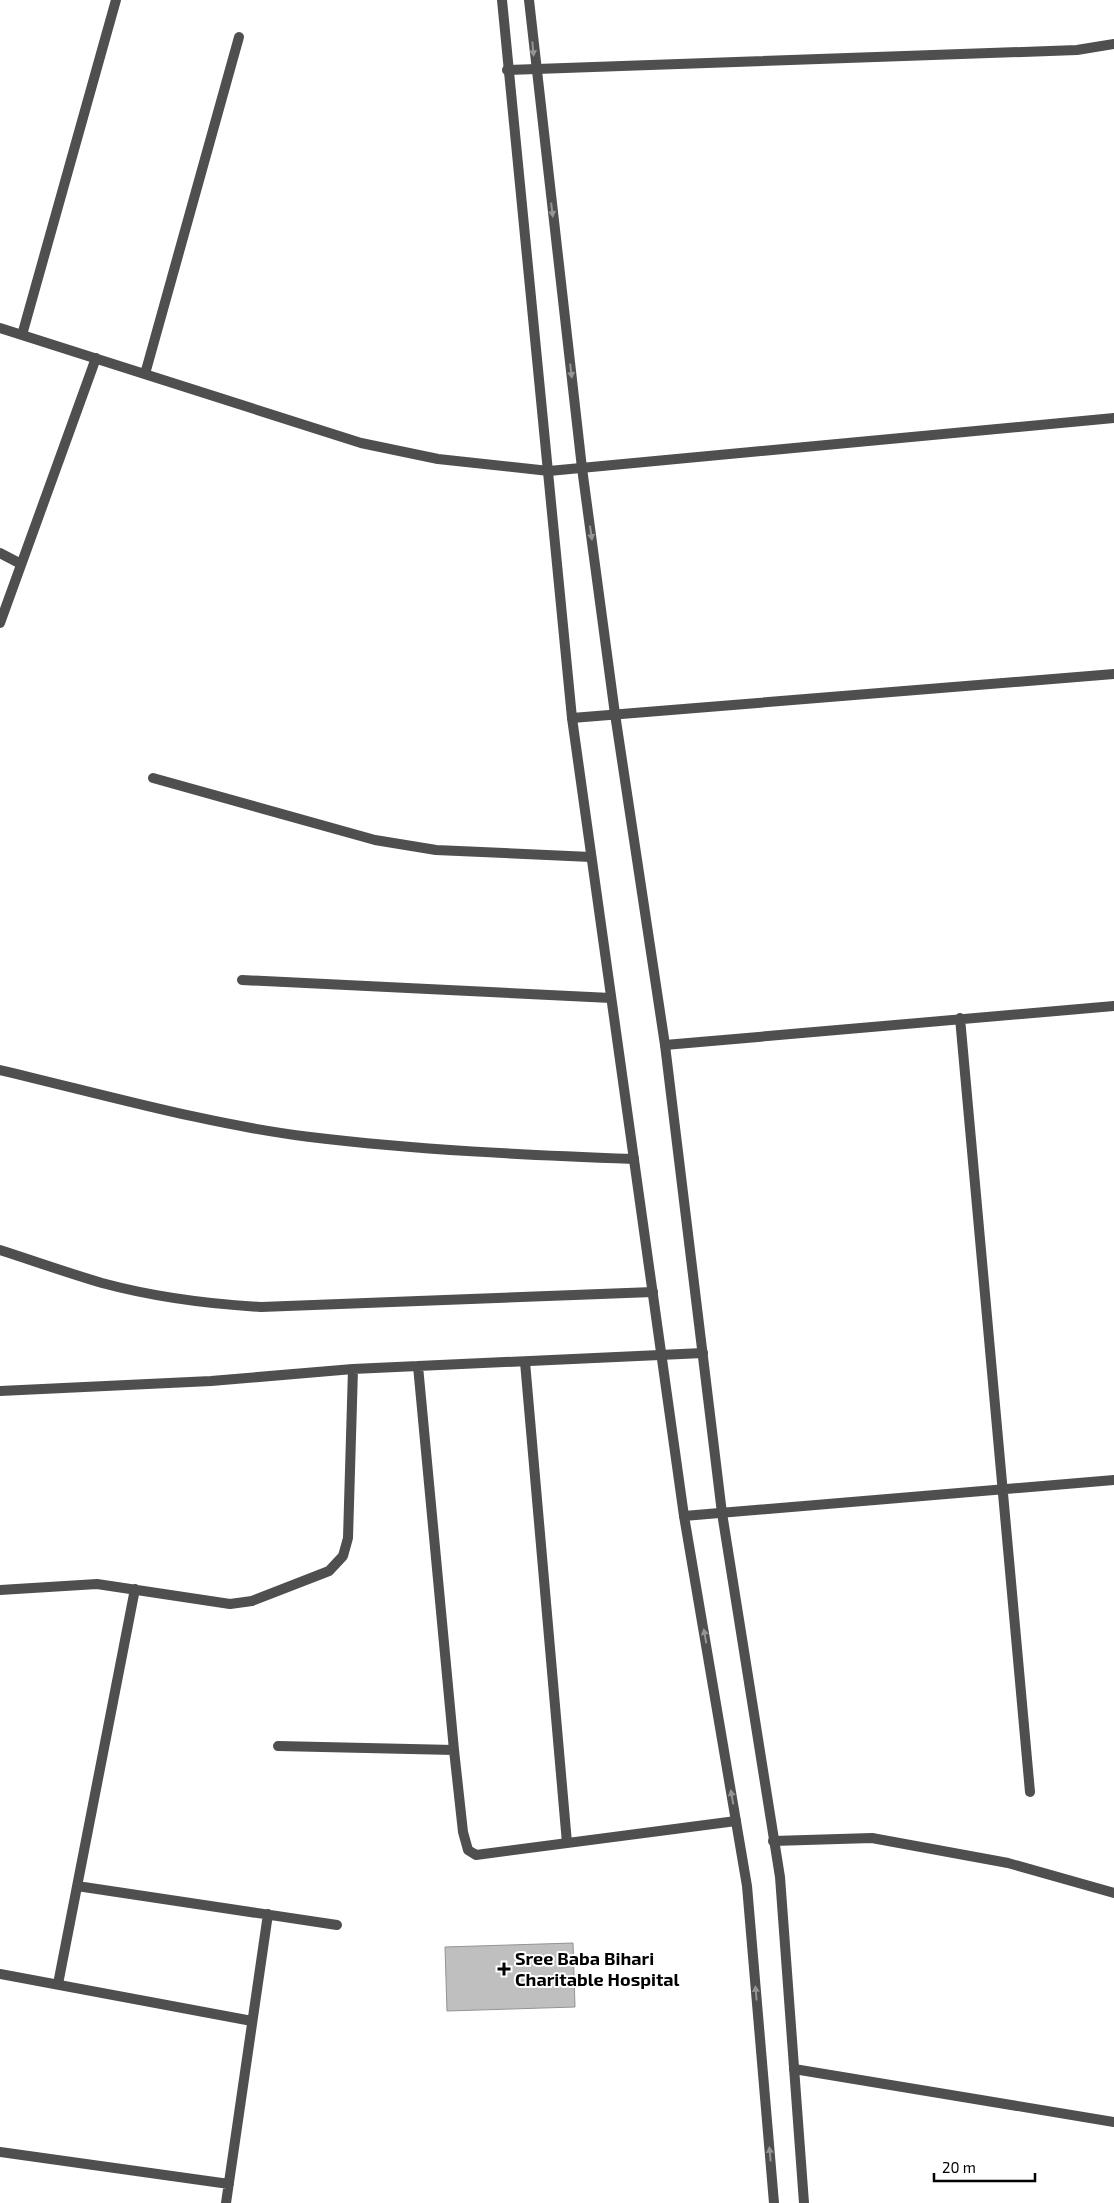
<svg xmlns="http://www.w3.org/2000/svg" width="1114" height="2203" font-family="'Exo 2',sans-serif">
  <rect width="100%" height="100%" fill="#fff"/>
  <!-- building -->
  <path fill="#bfbfbf" stroke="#939393" d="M573,1943L575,2007L447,2011L445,1947Z"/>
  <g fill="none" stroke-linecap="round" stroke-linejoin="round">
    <!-- minor -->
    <path stroke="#4f4f4f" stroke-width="10" d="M507,70L1077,50L1114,44
      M0,328L361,443L438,459L549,471L1114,418
      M22,335L116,0
      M145,374L239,37
      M0,553L21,564
      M0,623L96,358
      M572,718L1114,674
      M153,778L375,840L436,850L591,857
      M242,980L611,998
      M960,1018L1030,1792
      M665,1045L1114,1006
      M0,1070C102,1094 206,1124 310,1137C418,1150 526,1155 634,1159
      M0,1250C34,1261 68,1273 102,1283C154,1297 208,1304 261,1307L653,1292
      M525,1362L567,1843
      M418,1366L454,1750L463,1832L468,1850L476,1855L736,1821
      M0,1391L211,1381L353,1369L703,1353
      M684,1516L1114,1480
      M0,1590L97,1584L230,1604L252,1601L329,1571L343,1556L348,1538L353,1369
      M278,1746L454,1750
      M773,1841L872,1838L1008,1863L1114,1893
      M77,1886L337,1925
      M0,1974L252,2021
      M58,1984L135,1589
      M794,2069L1114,2122
      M0,2152L229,2184
      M226,2203L268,1914"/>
    <!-- tertiary -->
    <path stroke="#4f4f4f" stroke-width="10" d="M502,0L572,718L684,1516L747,1886L774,2203
      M529,0L582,468L615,714L665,1045L722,1513L780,1877L804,2203"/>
  </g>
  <!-- one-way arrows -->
  <defs><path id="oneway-solid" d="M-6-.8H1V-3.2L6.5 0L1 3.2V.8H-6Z" transform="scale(1.25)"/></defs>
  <g fill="#959595">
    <use href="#oneway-solid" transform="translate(533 49) rotate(85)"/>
    <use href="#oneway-solid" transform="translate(552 210) rotate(83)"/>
    <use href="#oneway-solid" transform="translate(571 371) rotate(83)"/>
    <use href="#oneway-solid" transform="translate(591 533) rotate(82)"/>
    <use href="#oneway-solid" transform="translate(705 1636) rotate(-100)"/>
    <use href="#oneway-solid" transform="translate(732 1797) rotate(-100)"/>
    <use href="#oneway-solid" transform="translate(756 1993) rotate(-95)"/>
    <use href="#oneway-solid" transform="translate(770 2154) rotate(-95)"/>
  </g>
  <!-- markers -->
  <path fill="#000" stroke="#fff" stroke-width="2" d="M501.5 1961.5h5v5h5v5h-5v5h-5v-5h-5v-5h5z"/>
  <g text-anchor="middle" stroke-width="4" stroke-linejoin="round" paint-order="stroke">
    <!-- poi labels -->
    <g font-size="18" font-weight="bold" fill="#000" stroke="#fff" text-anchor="start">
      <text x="515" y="1965">Sree Baba Bihari<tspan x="515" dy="21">Charitable Hospital</tspan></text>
    </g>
  </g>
  <!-- scale -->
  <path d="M934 2173v8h101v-8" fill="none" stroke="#000000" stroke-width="2.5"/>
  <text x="942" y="2173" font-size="15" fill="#000000" stroke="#ffffff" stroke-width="4" paint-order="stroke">20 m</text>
</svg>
